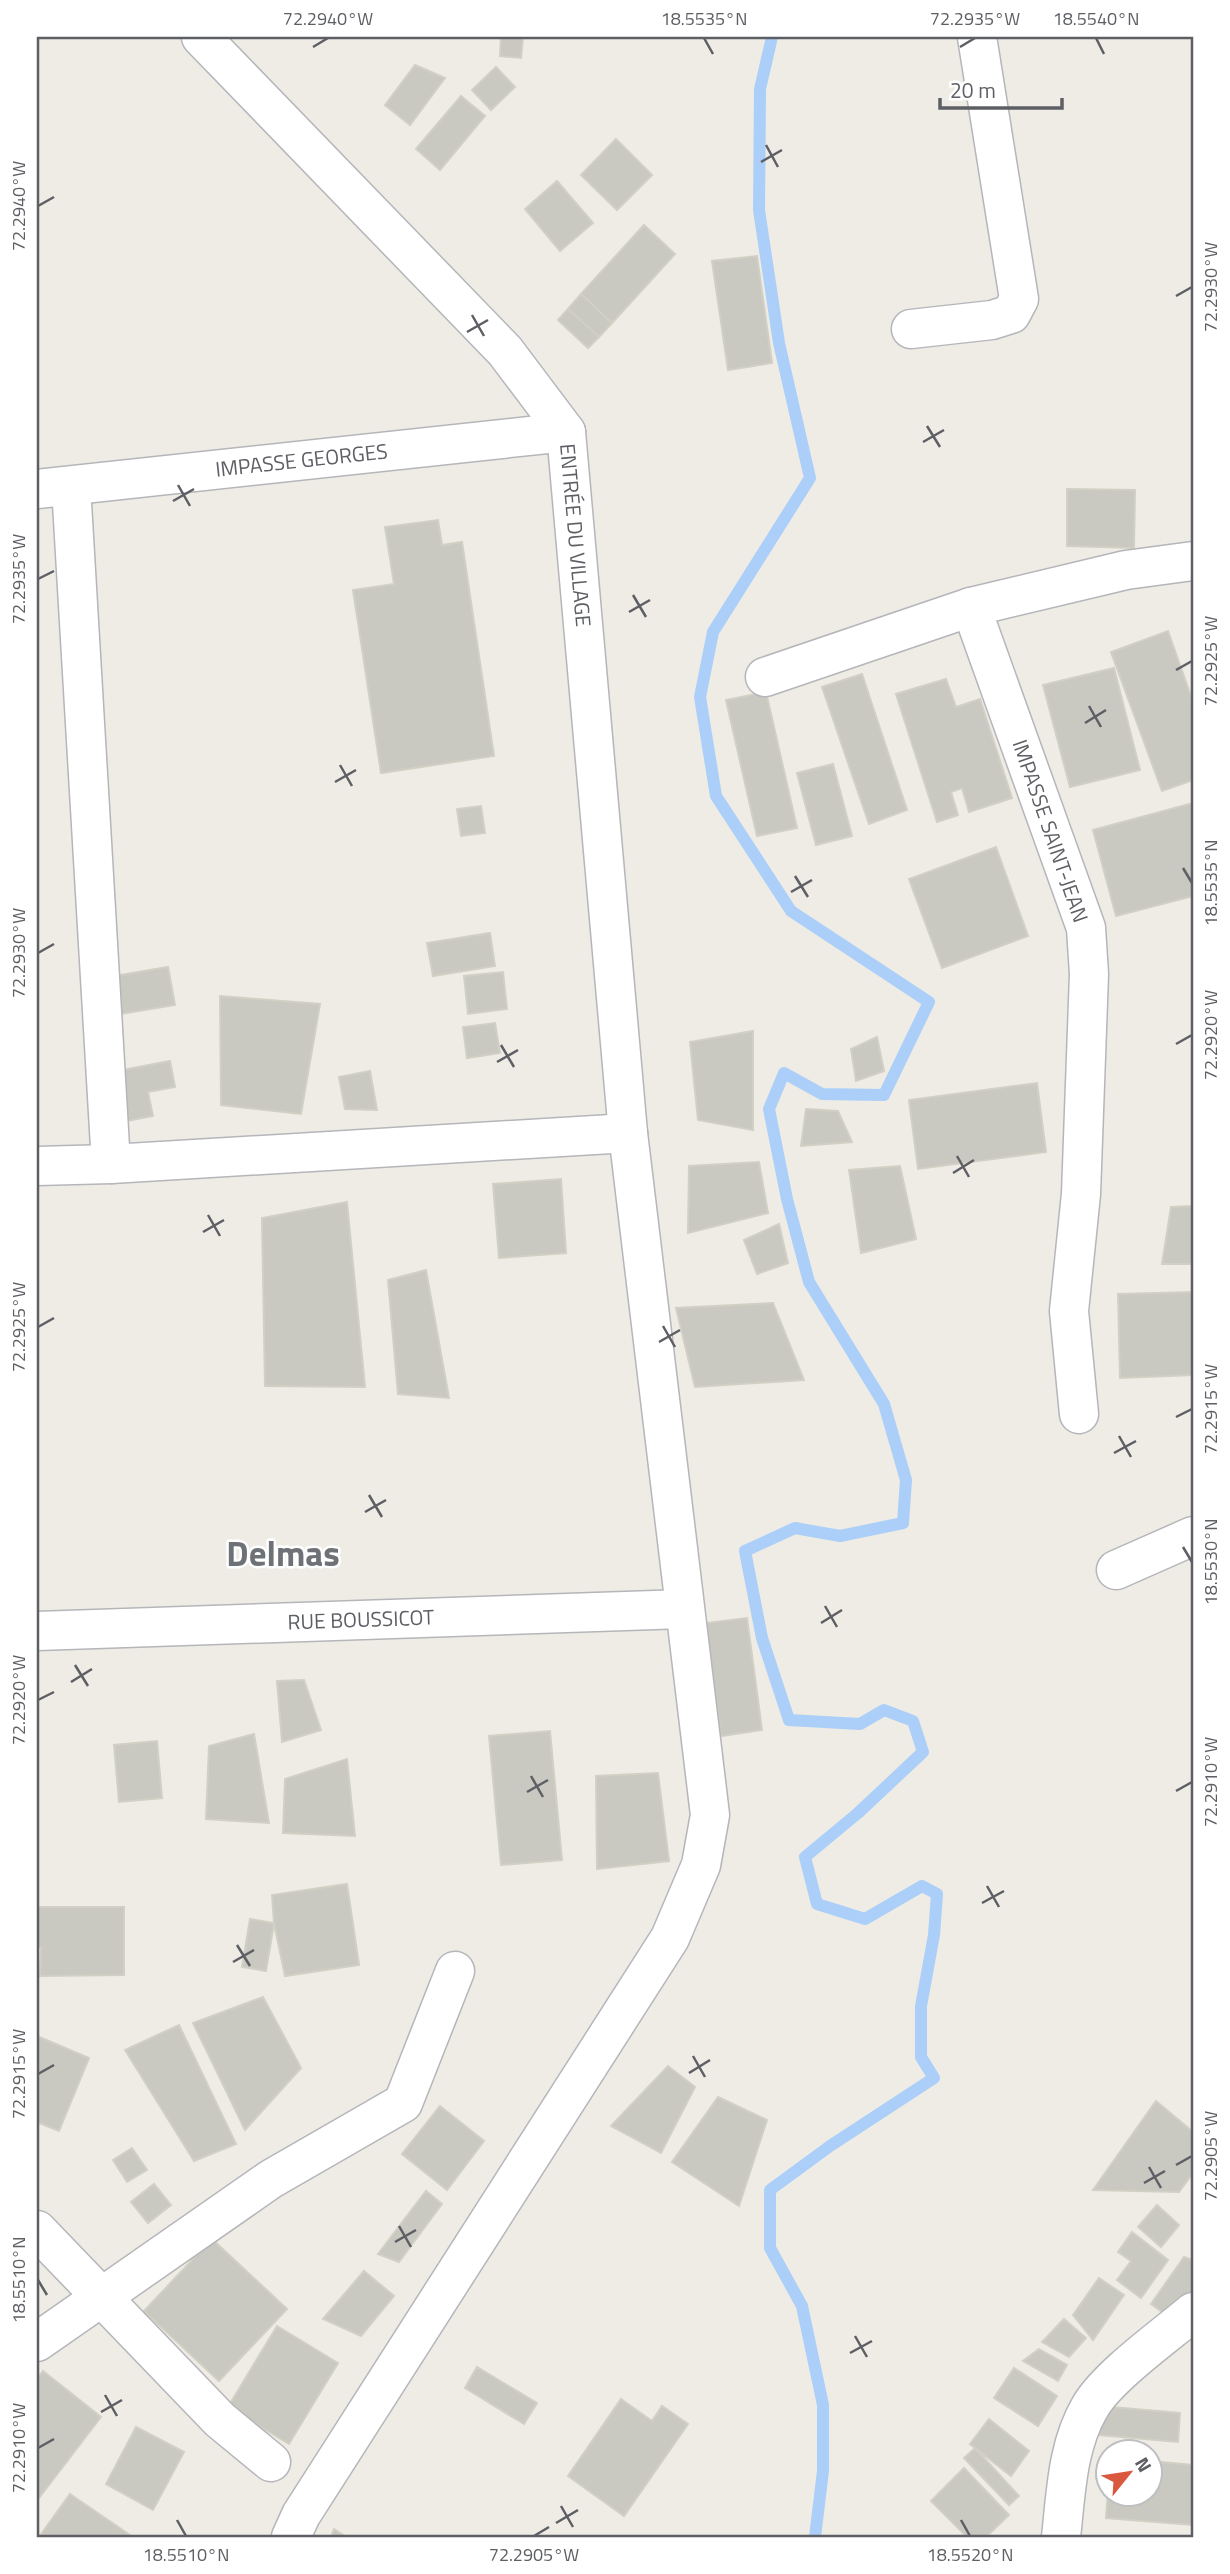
<svg xmlns="http://www.w3.org/2000/svg" width="1230" height="2574" font-family="'Titillium Web',sans-serif">
  <rect width="100%" height="100%" fill="#eeece5"/>
  <g fill="none" stroke-linecap="round" stroke-linejoin="round">
    <!-- stream -->
    <path stroke="#abcff8" stroke-width="12" d="M772,37L760,89L759,210L779,343L810,478L713,632L700,697L716,796L791,911L929,1002L884,1095L822,1094L784,1073L769,1109L787,1199L809,1282L884,1404L906,1480L903,1523L840,1536L795,1528L745,1551L762,1638L789,1720L860,1724L884,1710L913,1721L923,1752L858,1813L805,1857L817,1904L865,1919L922,1886L937,1894L934,1935L921,2006V2057L934,2078L830,2146L770,2190V2248L802,2306L823,2405V2471L815,2537"/>
  </g>
  <!-- building -->
  <path fill="#c9c8c1" stroke="#d2cfc4" stroke-width="2" d="M501,37H523L521,58L500,56Z
    M415,65L445,78L410,125L385,105Z
    M496,67L515,87L491,110L472,90Z
    M461,96L485,116L440,170L416,149Z
    M616,139L652,175L617,210L581,175Z
    M557,181L593,223L560,251L525,209Z
    M644,225L675,254L612,323L581,294Z
    M757,256L772,363L728,370L712,261Z
    M581,294L612,323L599,337L568,309Z
    M568,309L599,337L588,348L558,320Z
    M1067,489L1135,490L1134,548L1067,546Z
    M438,520L442,545L462,542L494,756L381,773L353,590L394,584L385,527Z
    M1168,631L1193,702V780L1162,791L1111,652Z
    M1114,668L1140,770L1070,787L1043,685Z
    M862,674L907,810L869,824L822,687Z
    M946,679L956,707L980,699L1012,798L969,812L962,788L951,792L958,815L937,822L896,694Z
    M766,692L797,828L757,836L726,700Z
    M833,764L852,836L816,845L797,773Z
    M1193,803V896L1116,916L1093,830Z
    M481,806L485,833L461,836L457,809Z
    M996,847L1028,936L942,968L909,879Z
    M490,933L495,966L433,976L427,943Z
    M168,967L175,1005L120,1014L114,976Z
    M503,972L507,1009L468,1014L464,976Z
    M220,996L320,1004L301,1114L221,1105Z
    M495,1023L500,1053L467,1058L463,1027Z
    M753,1031V1130L698,1120L690,1042Z
    M877,1037L884,1071L856,1081L851,1049Z
    M170,1061L175,1087L148,1092L153,1116L126,1121L117,1071Z
    M370,1071L377,1110L345,1109L339,1077Z
    M1037,1083L1046,1152L918,1169L909,1100Z
    M806,1109L838,1111L852,1142L801,1146Z
    M759,1162L768,1213L688,1233L689,1166Z
    M900,1166L916,1239L861,1253L849,1170Z
    M561,1179L566,1253L499,1258L493,1184Z
    M347,1202L365,1387L265,1386L262,1218Z
    M1193,1206V1264H1162L1171,1207Z
    M779,1224L788,1263L757,1274L744,1240Z
    M426,1270L449,1398L398,1394L388,1280Z
    M1193,1292V1375L1120,1378L1118,1294Z
    M773,1303L804,1380L695,1387L676,1308Z
    M747,1618L762,1730L721,1736L706,1623Z
    M304,1680L321,1730L282,1742L277,1681Z
    M550,1731L562,1860L501,1865L489,1736Z
    M254,1734L269,1823L206,1819L209,1746Z
    M157,1741L162,1798L119,1802L114,1745Z
    M347,1759L355,1836L283,1833L285,1779Z
    M658,1773L669,1861L597,1869L596,1776Z
    M347,1884L359,1965L285,1976L274,1923L272,1895Z
    M37,1907H124V1975L40,1976L41,1947H37Z
    M250,1919L274,1923L266,1971L242,1967Z
    M263,1997L301,2068L245,2130L193,2023Z
    M179,2025L236,2144L194,2161L125,2050Z
    M37,2036L89,2058L59,2131L37,2122Z
    M668,2066L695,2087L661,2153L611,2126Z
    M718,2097L767,2120L739,2206L672,2162Z
    M1156,2101L1193,2132V2173L1179,2192L1093,2190Z
    M440,2106L484,2141L447,2190L402,2154Z
    M132,2148L147,2170L127,2182L113,2160Z
    M154,2184L171,2205L148,2223L131,2202Z
    M426,2191L442,2204L399,2262L378,2254Z
    M1157,2205L1179,2225L1161,2247L1138,2227Z
    M1132,2232L1168,2260L1141,2298L1117,2280L1131,2261L1118,2252Z
    M212,2239L287,2309L219,2381L144,2311Z
    M1184,2257L1193,2260V2303L1179,2324L1151,2304Z
    M364,2271L394,2296L361,2336L323,2319Z
    M1099,2278L1124,2295L1093,2340L1073,2315Z
    M1064,2319L1086,2338L1069,2357L1042,2342Z
    M277,2326L338,2363L289,2444L228,2407Z
    M1039,2349L1067,2365L1058,2381L1023,2361Z
    M477,2367L537,2403L524,2424L465,2388Z
    M1014,2368L1057,2396L1038,2426L994,2398Z
    M43,2371L101,2417L39,2498L37,2496V2379Z
    M621,2399L652,2421L662,2406L688,2424L624,2516L568,2476Z
    M1100,2406L1180,2413L1178,2442L1099,2435Z
    M989,2419L1029,2451L1011,2476L970,2444Z
    M136,2427L184,2452L153,2510L106,2484Z
    M975,2448L1019,2496L1009,2505L964,2458Z
    M1150,2461L1193,2465V2525L1106,2518L1108,2492L1150,2494Z
    M964,2468L1009,2515L986,2537H967L931,2501Z
    M70,2494L130,2535L129,2537H39Z
    M334,2529L346,2537H331Z"/>
  <g fill="none" stroke-linecap="round" stroke-linejoin="round">
    <defs>
      <g id="minor">
        <path id="s1" d="M201,37L505,351L566,432L628,1133L710,1815L701,1865L670,1938L301,2515L291,2537"/>
        <path d="M911,329L992,320L1011,314L1019,299L977,37"/>
        <path d="M71,486L111,1164"/>
        <path id="s2" d="M37,489L566,432"/>
        <path d="M765,677L971,607"/>
        <path d="M37,1166L111,1164L628,1133"/>
        <path d="M1079,1414L1069,1311L1081,1194L1089,974L1086,928L971,607L1126,570L1193,561"/>
        <path d="M1116,1570L1193,1536"/>
        <path id="s3" d="M37,1631L684,1609"/>
        <path d="M37,2230L220,2420L271,2462"/>
        <path d="M37,2342L271,2179L403,2103L455,1971"/>
        <path d="M1061,2537C1066,2493 1067,2446 1090,2407C1108,2376 1165,2336 1193,2312"/>
      </g>
    </defs>
    <!-- minor casing -->
    <use href="#minor" stroke="#b5b6ba" stroke-width="41"/>
    <!-- minor -->
    <use href="#minor" stroke="#fff" stroke-width="38"/>
  </g>
  <!-- ticks -->
  <path fill="none" stroke="#5d5f64" stroke-width="2.5" d="M704,38L713,54M1096,38L1104,54M313,47L328,38M960,47L975,38M766,145L778,167M761,162L782,150M38,206L54,197M1176,296L1192,287M472,315L484,336M467,332L488,320M927,426L940,447M923,442L944,430M178,485L190,506M173,501L194,489M38,579L54,571M633,595L646,617M629,612L650,600M1176,670L1192,661M1089,706L1101,727M1085,723L1106,710M340,765L352,786M335,782L356,770M1183,868L1192,883M795,876L808,897M791,892L812,880M38,953L54,944M1176,1044L1192,1035M501,1045L514,1067M497,1062L518,1050M957,1156L969,1177M953,1173L974,1160M208,1215L220,1236M203,1232L224,1220M663,1326L675,1347M38,1327L54,1318M659,1342L680,1330M1176,1417L1192,1409M1119,1436L1131,1457M1114,1453L1136,1441M369,1495L382,1517M365,1512L386,1500M1183,1547L1192,1562M825,1606L837,1627M821,1623L842,1610M75,1665L88,1686M71,1682L92,1669M38,1700L54,1692M531,1776L543,1797M1176,1791L1192,1782M527,1792L548,1780M987,1886L999,1907M982,1903L1004,1891M237,1945L250,1966M233,1962L254,1950M693,2056L705,2077M689,2073L710,2060M38,2074L54,2065M1176,2165L1192,2156M1149,2167L1161,2188M1144,2183L1165,2171M399,2226L411,2247M395,2242L416,2230M38,2280L47,2295M855,2336L867,2357M850,2353L872,2341M105,2395L117,2416M101,2412L122,2400M38,2448L54,2439M561,2506L573,2527M177,2520L186,2536M961,2520L970,2536M556,2523L578,2510M534,2536L549,2527"/>
  <g text-anchor="middle" stroke-width="5" stroke-linejoin="round" paint-order="stroke">
    <!-- street labels -->
    <g font-size="21" fill="#5d5f64" stroke="#fff">
      <text dy="7" stroke="none"><textPath href="#s2" startOffset="266">IMPASSE GEORGES</textPath></text>
      <text dy="7" stroke="none"><textPath href="#s1" startOffset="642">ENTRÉE DU VILLAGE</textPath></text>
      <text transform="translate(1050 831) rotate(71)" y="7">IMPASSE SAINT-JEAN</text>
      <text dy="7" stroke="none"><textPath href="#s3" startOffset="324">RUE BOUSSICOT</textPath></text>
    </g>
    <!-- town labels -->
    <g font-size="35" font-weight="bold" fill="#6e7176" stroke="#fff">
      <text x="283" y="1566">Delmas</text>
    </g>
  </g>
  <!-- border -->
  <rect width="1230" height="2574" fill="none" stroke="#ffffff" stroke-width="77"/>
  <!-- north arrow -->
  <g transform="translate(1129 2473) rotate(60)"><circle r="33" fill="#ffffff" stroke="#bebfc1" stroke-width="2"/>
  <path d="M0-5L12 26L0 18L-12 26Z" fill="#da583e"/>
  <text y="-10" font-size="19" font-weight="bold" text-anchor="middle" fill="#5d5f64">N</text>
  </g>
  <!-- scale -->
  <path d="M940 98v10h122v-10" fill="none" stroke="#5d5f64" stroke-width="3.5"/>
  <text x="950" y="98" font-size="21" fill="#5d5f64" stroke="#ffffff" stroke-width="5" paint-order="stroke">20 m</text>
  <rect x="38" y="38" width="1154" height="2498" fill="none" stroke="#5d5f64" stroke-width="2.5"/>
  <g font-size="18" text-anchor="middle" fill="#5d5f64">
    <text x="328" y="25">72.2940°W</text>
    <text x="704" y="25">18.5535°N</text>
    <text x="975" y="25">72.2935°W</text>
    <text x="1096" y="25">18.5540°N</text>
    <text transform="translate(19 206) rotate(-90)" y="6">72.2940°W</text>
    <text transform="translate(1211 287) rotate(-90)" y="6">72.2930°W</text>
    <text transform="translate(19 579) rotate(-90)" y="6">72.2935°W</text>
    <text transform="translate(1211 661) rotate(-90)" y="6">72.2925°W</text>
    <text transform="translate(1211 883) rotate(-90)" y="6">18.5535°N</text>
    <text transform="translate(19 953) rotate(-90)" y="6">72.2930°W</text>
    <text transform="translate(1211 1035) rotate(-90)" y="6">72.2920°W</text>
    <text transform="translate(19 1327) rotate(-90)" y="6">72.2925°W</text>
    <text transform="translate(1211 1409) rotate(-90)" y="6">72.2915°W</text>
    <text transform="translate(1211 1562) rotate(-90)" y="6">18.5530°N</text>
    <text transform="translate(19 1700) rotate(-90)" y="6">72.2920°W</text>
    <text transform="translate(1211 1782) rotate(-90)" y="6">72.2910°W</text>
    <text transform="translate(19 2074) rotate(-90)" y="6">72.2915°W</text>
    <text transform="translate(1211 2156) rotate(-90)" y="6">72.2905°W</text>
    <text transform="translate(19 2280) rotate(-90)" y="6">18.5510°N</text>
    <text transform="translate(19 2448) rotate(-90)" y="6">72.2910°W</text>
    <text x="186" y="2561">18.5510°N</text>
    <text x="534" y="2561">72.2905°W</text>
    <text x="970" y="2561">18.5520°N</text>
  </g>
</svg>
